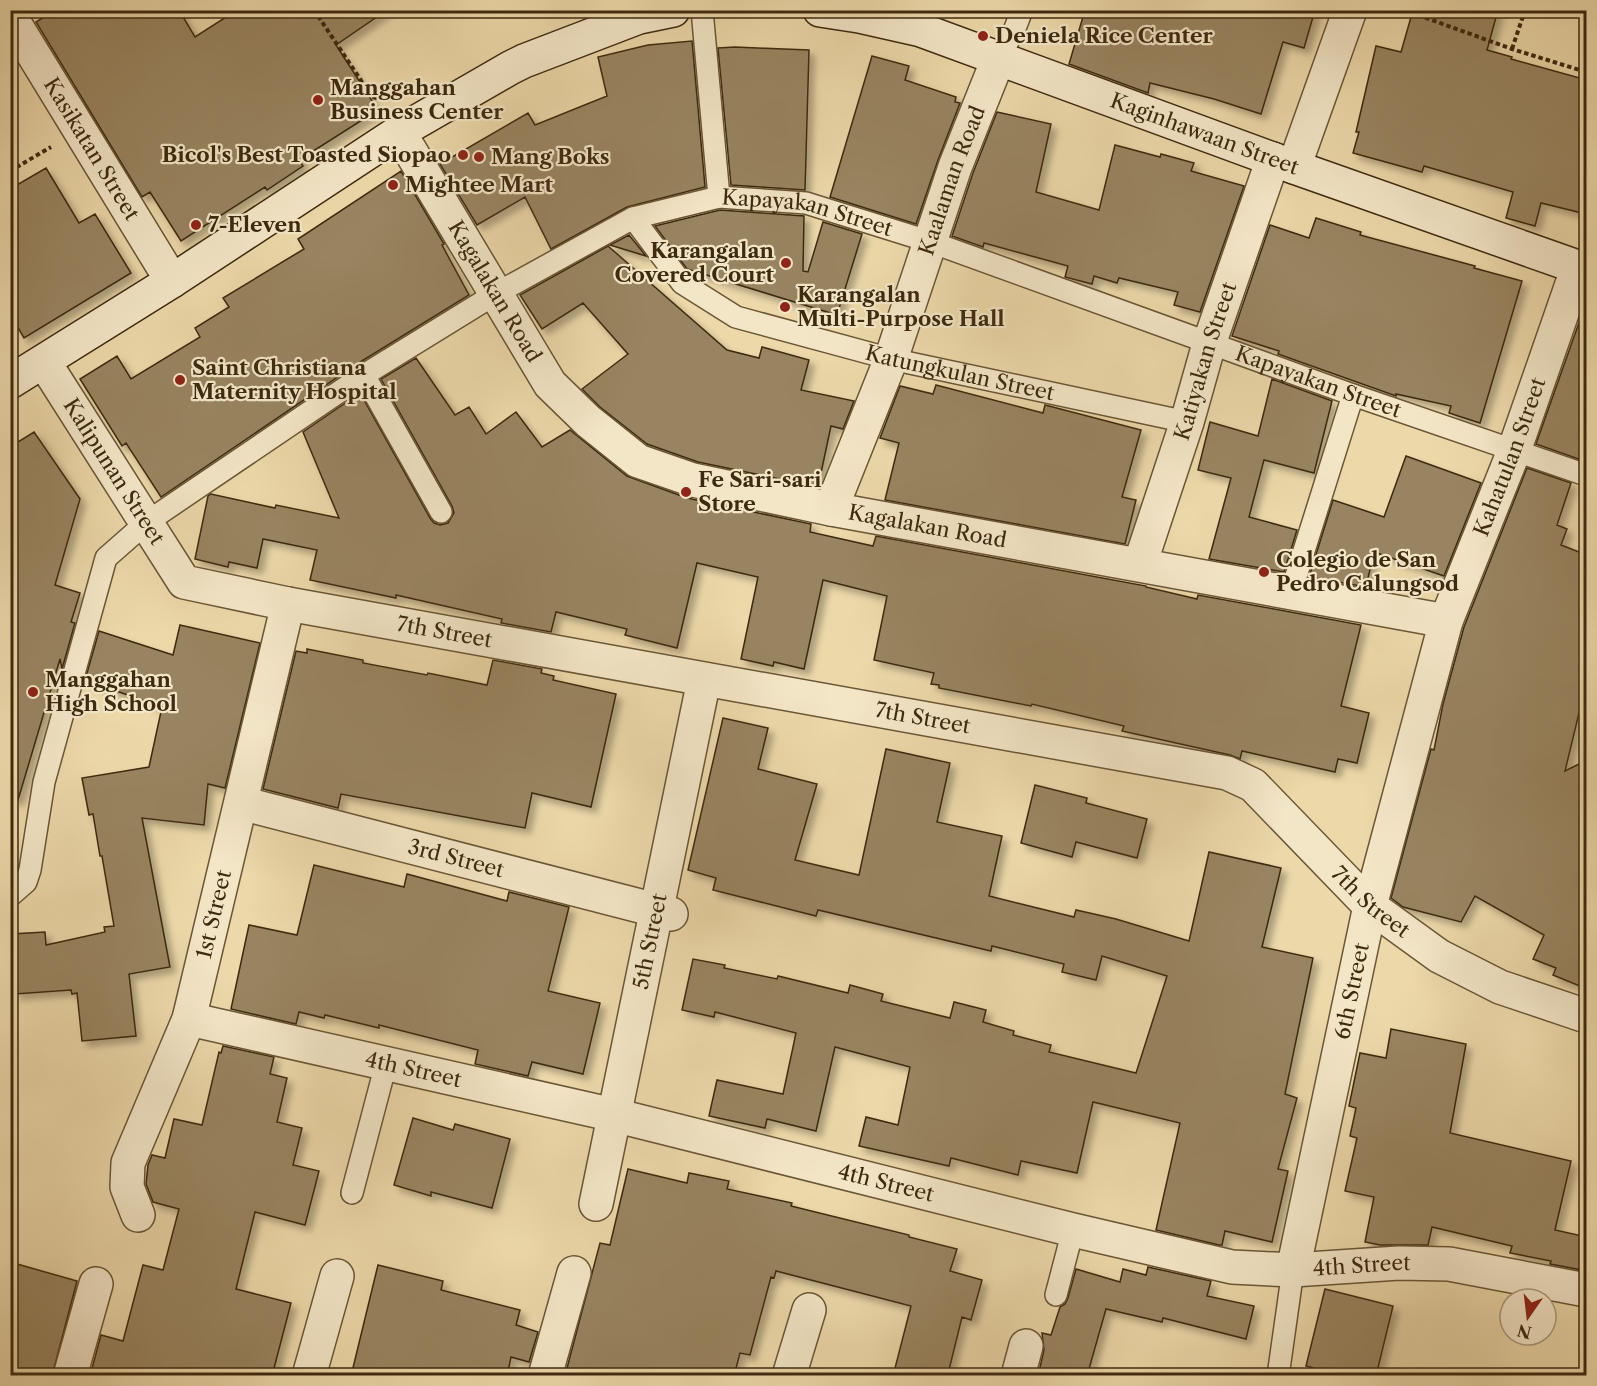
<svg xmlns="http://www.w3.org/2000/svg" width="1597" height="1386" font-family="'Libre Caslon Text',serif">
  <defs>
    <filter id="shadow"><feDropShadow dx="5.5" dy="5.5" stdDeviation="3" flood-color="#0004"/></filter>
  </defs>
  <rect width="100%" height="100%" fill="#ecd8a9"/>
  <filter id="stains"><feTurbulence type="fractalNoise" baseFrequency=".00333" numOctaves="4"/><feColorMatrix values="0 0 0 0 .2 0 0 0 0 .09 0 0 0 0 .02 0 0 0 .5 -.17"/></filter>
  <radialGradient id="worn" r=".72"><stop offset=".6" stop-color="#630" stop-opacity="0"/><stop offset="1" stop-color="#630" stop-opacity=".3"/></radialGradient>
  <!-- building -->
  <path fill="#988460" stroke="#3e2a10" stroke-width="1.5" filter="url(#shadow)" d="M55,10H179L195,37L237,10H387L336,45L378,110L299,160L303,166L267,190L265,187L181,241L150,192L142,197L36,22Z
    M1085,10H1315L1304,48L1283,42L1261,114L1214,99L1150,83L1148,93L1069,64Z
    M1413,10H1498L1487,50L1512,57L1511,59L1587,80V194L1582,213L1541,203L1535,226L1506,218L1513,192L1424,166L1422,172L1353,153L1359,132H1356L1376,46L1401,52Z
    M692,41L705,187L627,207L551,249L525,197L477,225L440,164L528,113L535,125L607,96L598,57L648,45Z
    M735,47L809,50L805,190L731,185L718,48Z
    M872,56L909,66L905,80L956,97L955,102L960,103L938,160L916,224L830,197Z
    M997,112L1051,124L1036,192L1099,210L1115,145L1160,157L1161,154L1194,163L1191,171L1244,186L1200,312L1174,305L1178,292L1119,278L1117,283L1094,276L1092,284L1065,277L1068,266L984,243L983,247L952,236L973,173Z
    M46,168L79,223L95,214L131,273L24,338L10,314V189Z
    M401,171L444,244L442,245L469,295L357,364L161,497L126,443L122,446L80,379L117,356L131,379L200,337L195,328L229,307L223,298L304,249L298,239Z
    M720,210L804,216L803,271L808,272L823,222L862,234L837,315L687,269L655,226Z
    M1316,218L1361,232L1360,235L1475,266L1474,268L1522,281L1480,423L1449,413L1451,406L1396,394V396L1278,354L1279,351L1232,336L1270,225L1309,238Z
    M629,235L646,256L610,245Z
    M608,246L727,350L759,358L762,347L809,360L801,390L854,401L843,429L831,426L818,487L698,462L647,444L600,407L582,389L628,354L583,303L542,329L520,295Z
    M1587,300V462L1536,444Z
    M416,358L455,415L469,407L486,434L516,412L542,447L570,430L627,476L687,498L811,524L810,532L873,546L876,536L1146,586V587L1197,599L1198,595L1361,625L1341,706L1369,713L1357,763L1338,759L1335,772L1242,751L1240,759L1230,755L1122,731L1124,726L1032,704L1031,706L939,688V685L931,684L934,673L874,660L887,596L823,580L804,669L774,662L773,666L741,659L758,577L697,563L677,648L625,635L627,629L556,612L551,632L501,623L502,619L396,595V598L310,580L317,550L263,539L257,568L229,562L228,567L195,559L208,496L211,494L275,508L276,505L339,518L303,432L360,393L430,518L434,523L440,525L448,523L454,513L452,506L381,379Z
    M1272,379L1332,401L1314,473L1264,460L1249,517L1297,530L1284,572L1209,559L1231,478L1198,470L1210,422L1258,436Z
    M936,385L1043,413L1045,405L1141,430L1122,497L1136,500L1125,544L885,500L899,443L880,438L900,386L933,394Z
    M34,432L80,499L55,585L80,593L71,622L75,623L62,669L60,659L18,800L10,799V447Z
    M1406,456L1481,483L1444,576L1374,552L1366,587L1309,577L1333,500L1384,517Z
    M1527,468L1571,483L1557,525L1567,529L1561,545L1587,555V680L1565,771L1587,760V989L1553,975L1556,968L1533,959L1544,935L1475,896L1461,922L1403,907L1391,898L1431,749L1434,750L1443,704L1464,627Z
    M180,625L260,643L226,784L225,788L208,784L204,825L142,818L170,967L129,974L136,1036L82,1041L77,993L72,994L71,990L15,994L11,934L45,932L46,945L105,932L104,927L114,926L102,856H100L93,814L89,815L82,778L149,767L162,707L85,680L99,631L173,655Z
    M307,649L363,660V663L427,675L428,673L487,685L493,660L542,669L541,673L554,676L553,680L616,694L591,807L532,793L525,828L341,794L338,808L263,789L296,651L307,653Z
    M723,718L768,728L758,769L817,784L795,860L859,875L886,749L950,763L937,822L1002,836L989,896L1074,917L1076,910L1116,919L1189,941L1209,852L1281,868L1262,947L1313,958L1285,1094L1297,1098L1278,1169L1288,1171L1272,1242L1225,1231L1222,1245H1219L1156,1230L1180,1123L1093,1102L1077,1173L1021,1161L1018,1175L951,1158L949,1166L859,1146L866,1117L898,1125L910,1067L835,1047L816,1131L767,1119L765,1128L709,1116L717,1080L783,1094L796,1033L715,1012L714,1017L682,1010L693,959L725,965L724,968L777,979L778,976L848,993L850,985L883,994L881,1001L950,1018L954,1002L986,1010L983,1022L1014,1031L1013,1035L1051,1045L1049,1052L1136,1073L1167,976L1102,956L1096,980L1062,972L1064,964L992,946L991,951L818,910L816,916L713,890L716,878L688,870Z
    M1035,785L1087,798L1086,803L1147,819L1137,858L1076,842L1072,857L1021,843Z
    M314,865L404,887L407,874L507,901L509,892L569,907L548,991L600,1003L583,1074L532,1062L528,1076L475,1064L478,1050L379,1025V1028L325,1015L324,1018L299,1012L296,1024L231,1009L249,925L297,935Z
    M1391,1029L1466,1044L1450,1133L1571,1161L1555,1230L1587,1237V1271L1550,1264L1551,1261L1510,1253L1512,1246L1432,1227L1428,1245H1380L1365,1242L1374,1197L1345,1191L1357,1138L1350,1136L1356,1108L1349,1106L1360,1053L1386,1058Z
    M223,1046L274,1057L270,1074L287,1078L277,1122L302,1128L293,1165L319,1171L305,1225L255,1212L236,1289L291,1303L272,1376H90L101,1335L123,1341L143,1265L163,1270L179,1209L153,1202L146,1184L148,1165L152,1155L165,1158L174,1119L202,1125L219,1052L221,1053Z
    M413,1118L453,1130L455,1124L510,1139L492,1208L431,1192V1196L394,1185Z
    M628,1169L687,1183L689,1173L729,1181L727,1189L792,1203L791,1206L909,1235V1237L957,1249L950,1271L982,1280L971,1320L962,1317L948,1374L931,1369L930,1376H893L911,1306L776,1271L774,1278L771,1277L750,1355L740,1353L734,1376H579L566,1372L600,1243L610,1245Z
    M10,1262L77,1281L52,1376H10Z
    M378,1265L443,1281L441,1290L520,1310L516,1325L538,1332L529,1362L511,1357L507,1376H351Z
    M1148,1267L1211,1281L1207,1296L1254,1306L1246,1339L1163,1318L1162,1322L1106,1309L1087,1376H1038L1044,1350L1042,1333L1051,1335L1060,1307L1065,1304L1068,1298L1076,1269L1120,1282L1123,1269L1146,1275Z
    M1325,1289L1393,1306L1376,1376H1343L1306,1366Z"/>
  <g fill="none" stroke-linecap="round" stroke-linejoin="round">
    <defs>
      <g id="lane">
        <path d="M702,10L719,197"/>
        <path d="M999,57L1014,31L1022,10"/>
        <path id="s1" d="M633,218L682,283L736,317L891,359L1187,422"/>
        <path d="M364,375L441,512"/>
        <path d="M1291,592L1353,395"/>
        <path id="s2" d="M10,896L26,882L30,870L44,782L106,558L147,522L364,375L497,293L633,218L719,197L806,203L931,242L1353,395L1586,475"/>
        <path d="M352,1193L386,1064"/>
        <path d="M1056,1295L1073,1230"/>
        <path d="M1278,1376L1293,1270"/>
      </g>
      <g id="street">
        <path id="s3" d="M10,16L172,281"/>
        <path id="s4" d="M399,132L550,384L588,421L638,461L693,480L831,509L1446,621"/>
        <path d="M1294,167L1350,10"/>
        <path id="s5" d="M44,362L184,582L288,604L1227,773L1253,785L1370,906L1439,956L1500,987L1586,1016"/>
        <path id="s6" d="M831,509L891,359L955,167L999,57"/>
        <path id="s7" d="M1140,564L1187,422L1209,344L1273,159"/>
        <path id="s8" d="M241,803L671,914"/>
        <path id="s9" d="M189,1019L614,1115L1073,1230L1232,1267L1293,1270L1399,1263L1449,1264L1586,1290"/>
        <path id="s10" d="M596,1204L704,680"/>
        <path id="s11" d="M138,1215L127,1187L128,1163L189,1019L288,604"/>
        <path id="s12" d="M1293,1270L1370,906L1446,621L1514,451L1578,267"/>
        <path d="M70,1376L96,1284"/>
        <path d="M309,1376L337,1276"/>
        <path d="M545,1376L574,1273"/>
        <path d="M789,1376L809,1310"/>
        <path d="M1018,1376L1026,1346"/>
      </g>
      <g id="secondary">
        <path id="s13" d="M820,10L859,16L921,30L1294,167L1586,270"/>
        <path d="M10,382L172,281L399,132L510,68L524,61L639,17L673,10"/>
      </g>
    </defs>
    <!-- lane casing -->
    <use href="#lane" stroke="#6a5636" stroke-width="24"/>
    <!-- street casing -->
    <use href="#street" stroke="#6a5636" stroke-width="36"/>
    <!-- secondary casing -->
    <use href="#secondary" stroke="#3e2a10" stroke-width="36"/>
    <!-- path -->
    <path stroke="#3e2a10" stroke-width="4" stroke-dasharray="4.5 3" stroke-linecap="butt" d="M314,10L372,97L386,100
      M1404,10L1512,49L1586,72
      M1512,49L1525,10
      M10,171L51,147"/>
    <!-- lane -->
    <use href="#lane" stroke="#f3e6c7" stroke-width="21"/>
    <!-- street -->
    <use href="#street" stroke="#f3e6c7" stroke-width="33"/>
    <!-- secondary -->
    <use href="#secondary" stroke="#f3e6c7" stroke-width="33"/>
  </g>
  <!-- markers -->
  <g fill="#8f2418" stroke="#f3e6c7" stroke-width="2">
    <circle cx="983" cy="36" r="6"/>
    <circle cx="318" cy="100" r="6"/>
    <circle cx="463" cy="155" r="6"/>
    <circle cx="479" cy="157" r="6"/>
    <circle cx="393" cy="185" r="6"/>
    <circle cx="196" cy="225" r="6"/>
    <circle cx="786" cy="263" r="6"/>
    <circle cx="785" cy="307" r="6"/>
    <circle cx="180" cy="380" r="6"/>
    <circle cx="686" cy="492" r="6"/>
    <circle cx="1264" cy="572" r="6"/>
    <circle cx="33" cy="692" r="6"/>
  </g>
  <g text-anchor="middle" stroke-width="4.5" stroke-linejoin="round" paint-order="stroke">
    <!-- poi labels -->
    <g font-size="21" font-weight="bold" fill="#3e2a10" stroke="#f3e6c7" text-anchor="start">
      <text x="995" y="43">Deniela Rice Center</text>
      <text x="330" y="95">Manggahan<tspan x="330" dy="24">Business Center</tspan></text>
      <text x="451" y="162" text-anchor="end">Bicol's Best Toasted Siopao</text>
      <text x="491" y="164">Mang Boks</text>
      <text x="405" y="192">Mightee Mart</text>
      <text x="208" y="232">7-Eleven</text>
      <text x="774" y="258" text-anchor="end">Karangalan<tspan x="774" dy="24">Covered Court</tspan></text>
      <text x="797" y="302">Karangalan<tspan x="797" dy="24">Multi-Purpose Hall</tspan></text>
      <text x="192" y="375">Saint Christiana<tspan x="192" dy="24">Maternity Hospital</tspan></text>
      <text x="698" y="487">Fe Sari-sari<tspan x="698" dy="24">Store</tspan></text>
      <text x="1276" y="567">Colegio de San<tspan x="1276" dy="24">Pedro Calungsod</tspan></text>
      <text x="45" y="687">Manggahan<tspan x="45" dy="24">High School</tspan></text>
    </g>
    <!-- street labels -->
    <g font-size="21" fill="#3e2a10" stroke="#f3e6c7">
      <text dy="7" stroke="none"><textPath href="#s13" startOffset="405">Kaginhawaan Street</textPath></text>
      <text dy="7" stroke="none"><textPath href="#s3" startOffset="156">Kasikatan Street</textPath></text>
      <text dy="7" stroke="none"><textPath href="#s6" startOffset="350">Kaalaman Road</textPath></text>
      <text dy="7" stroke="none"><textPath href="#s2" startOffset="1162">Kapayakan Street</textPath></text>
      <text dy="7" stroke="none"><textPath href="#s4" startOffset="186">Kagalakan Road</textPath></text>
      <text dy="7" stroke="none"><textPath href="#s7" startOffset="213">Katiyakan Street</textPath></text>
      <text dy="7" stroke="none"><textPath href="#s1" startOffset="376">Katungkulan Street</textPath></text>
      <text dy="7" stroke="none"><textPath href="#s2" startOffset="1702">Kapayakan Street</textPath></text>
      <text dy="7" stroke="none"><textPath href="#s12" startOffset="843">Kahatulan Street</textPath></text>
      <text dy="7" stroke="none"><textPath href="#s5" startOffset="130">Kalipunan Street</textPath></text>
      <text dy="7" stroke="none"><textPath href="#s4" startOffset="708">Kagalakan Road</textPath></text>
      <text dy="7" stroke="none"><textPath href="#s5" startOffset="526">7th Street</textPath></text>
      <text dy="7" stroke="none"><textPath href="#s5" startOffset="1012">7th Street</textPath></text>
      <text dy="7" stroke="none"><textPath href="#s8" startOffset="222">3rd Street</textPath></text>
      <text dy="7" stroke="none"><textPath href="#s5" startOffset="1516">7th Street</textPath></text>
      <text dy="7" stroke="none"><textPath href="#s11" startOffset="318">1st Street</textPath></text>
      <text dy="7" stroke="none"><textPath href="#s10" startOffset="268">5th Street</textPath></text>
      <text dy="7" stroke="none"><textPath href="#s12" startOffset="285">6th Street</textPath></text>
      <text dy="7" stroke="none"><textPath href="#s9" startOffset="230">4th Street</textPath></text>
      <text dy="7" stroke="none"><textPath href="#s9" startOffset="716">4th Street</textPath></text>
      <text dy="7" stroke="none"><textPath href="#s9" startOffset="1202">4th Street</textPath></text>
    </g>
  </g>
  <!-- margin -->
  <rect width="1597" height="1386" fill="none" stroke="#ecd8a9" stroke-width="36"/>
  <rect x="12" y="12" width="1573" height="1362" fill="none" stroke="#3e2a10" stroke-width="3"/>
  <rect x="18" y="18" width="1561" height="1350" fill="none" stroke="#3e2a10" stroke-width="1.5"/>
  <!-- north arrow -->
  <g transform="translate(1528 1317) rotate(194)"><circle r="28" fill="#f3e6c7" stroke="#ab9b7e" stroke-width="1.5"/>
  <path d="M0-4.5L10 22L0 15L-10 22Z" fill="#8f2418"/>
  <text y="-9" font-size="16" font-weight="bold" text-anchor="middle" fill="#3e2a10">N</text>
  </g>
  <rect width="100%" height="100%" filter="url(#stains)"/>
  <rect width="100%" height="100%" fill="url(#worn)"/>
</svg>
